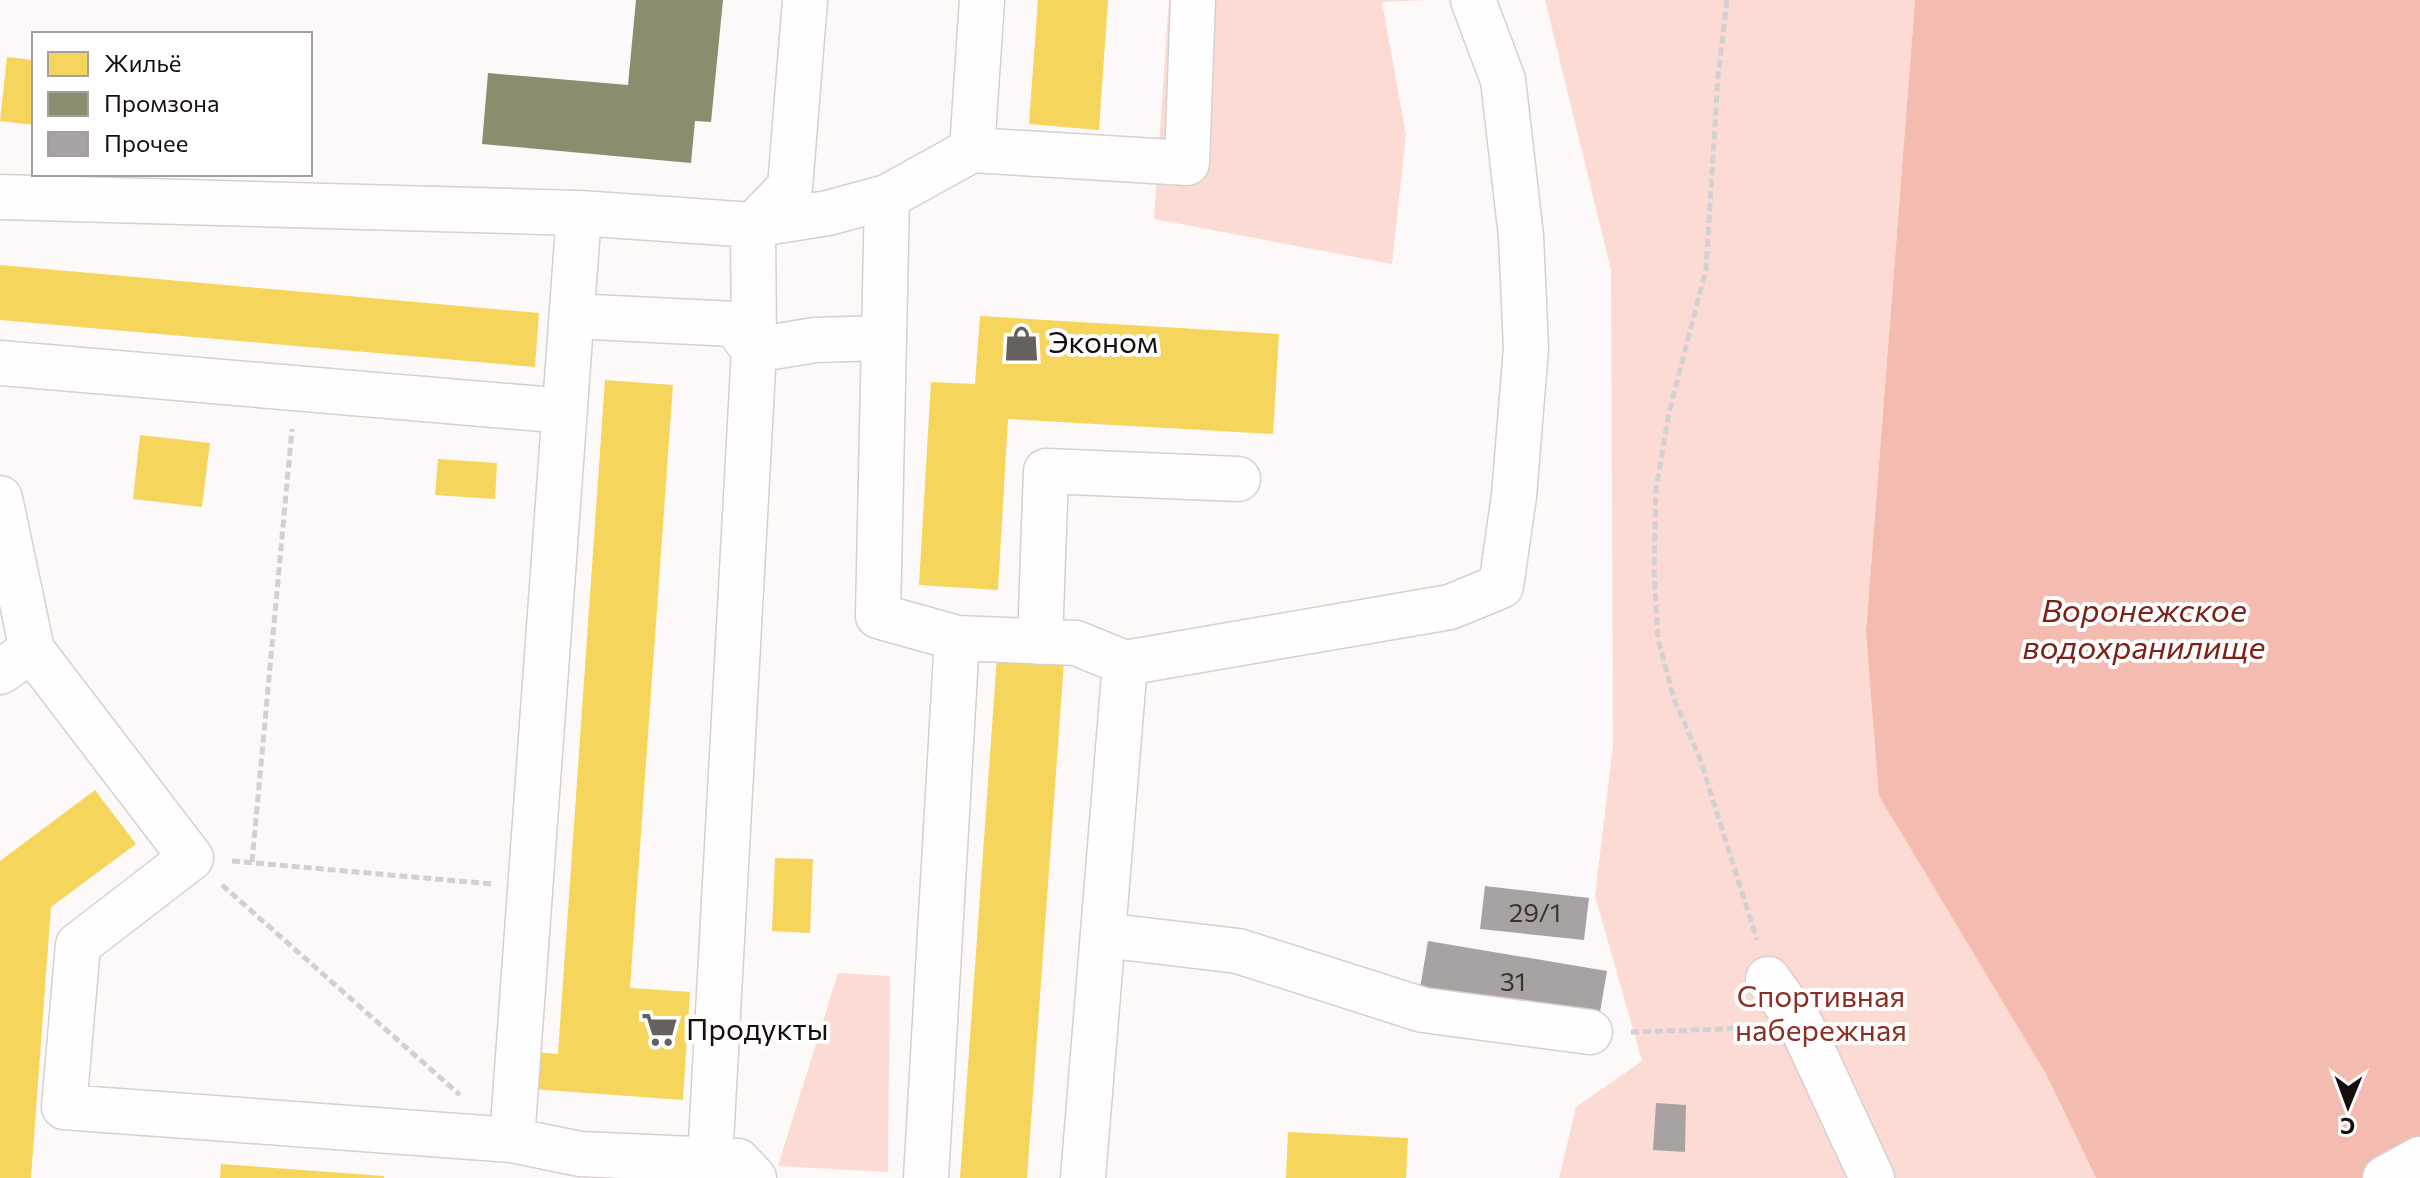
<svg xmlns="http://www.w3.org/2000/svg" width="2420" height="1178" font-family="Commissioner,sans-serif">
  <rect width="100%" height="100%" fill="#fcf9f8"/>
  <!-- green -->
  <path fill="#fddbd5" d="M1169,0H1429L1382,2L1406,135L1392,264L1154,219Z
    M1545,0H1915L1866,631L2045,1072L2096,1178H1559L1576,1107L1642,1061L1595,896L1613,745L1611,270Z
    M838,973L890,976L888,1172L778,1166Z"/>
  <!-- water -->
  <path fill="#f4bbb1" d="M1915,0H2420V1178H2096L2045,1072L1879,796L1866,631Z"/>
  <!-- homes -->
  <path fill="#f6d55c" d="M1038,0H1108L1099,130L1029,124Z
    M7,57L34,60V125L0,121Z
    M0,265L539,313L535,367L0,320Z
    M980,316L1279,334L1273,434L1008,419L998,590L919,585L931,382L975,384Z
    M605,380L673,385L630,988L690,992L683,1100L532,1089L535,1052L558,1054Z
    M140,435L210,443L202,507L133,499Z
    M438,459L497,463L495,499L435,495Z
    M997,656L1064,661L1027,1178H960Z
    M95,790L136,844L51,907L31,1178H0V861Z
    M775,858L813,859L810,933L772,931Z
    M1288,1132L1408,1138L1406,1178H1286Z
    M221,1164L384,1176V1178H220Z"/>
  <!-- industry -->
  <path fill="#8c8c6e" d="M636,0H723L711,122L695,121L691,163L482,144L488,73L628,85Z"/>
  <!-- building -->
  <path fill="#a8a3a2" d="M1485,886L1589,898L1584,940L1480,929Z
    M1428,941L1607,971L1598,1024L1419,994Z
    M1656,1103L1686,1105L1685,1152L1653,1150Z"/>
  <g fill="none" stroke-linecap="round" stroke-linejoin="round">
    <defs>
      <path id="minor" d="M972,150L1187,163L1193,0
        M0,197L579,213L512,1140L64,1107L78,945L191,858L32,650
        M579,213L753,225L790,187L805,0
        M572,316L734,324L754,350L710,1160
        M884,338L815,340L754,350L753,225L828,213L887,197
        M0,363L565,411
        M0,498L32,650L0,672
        M957,638L1076,643L1125,663L1083,1178
        M1040,642L1046,471L1238,479
        M1125,663L1450,607L1501,586L1514,496L1526,348L1521,236L1503,80L1473,0
        M1103,935L1238,951L1423,1010L1590,1032
        M1768,979L1801,1025L1872,1178
        M512,1140L580,1154L738,1161L754,1178
        M926,1178L957,638L878,616L887,197L972,150L982,0
        M2385,1178L2420,1159"/>
    </defs>
    <!-- minor casing -->
    <use href="#minor" stroke="#d6d0ce" stroke-width="47"/>
    <!-- path -->
    <path stroke="#d2d1d1" stroke-width="5" stroke-dasharray="8 4" stroke-linecap="butt" d="M1727,0L1718,76L1706,269L1669,413L1656,489L1654,570L1658,639L1674,699L1700,759L1757,940
      M232,861L493,884
      M252,862L292,429
      M222,885L460,1095
      M1631,1032L1753,1028"/>
    <!-- minor -->
    <use href="#minor" stroke="#fffefe" stroke-width="44"/>
  </g>
  <!-- icons -->
  <defs>
    <symbol id="shop-bare" viewBox="-9 -9 18 18"><path d="M-5-2.5h2.3a2.7 3.5 0 0 1 5.4 0H5L5.5 6h-11ZM-1.5-2.5h3a1.5 2.3 0 0 0-3 0Z" fill="#66605f" stroke="#fff" stroke-width="2.5" paint-order="stroke"/></symbol>
    <symbol id="supermarket-bare" viewBox="-9 -9 18 18"><path d="M-6-5.5h2.5l.6 2H6L4.5 2H-2.5L-4.4-4H-6ZM-1.5 3.2a1.3 1.3 0 1 0 .1 0ZM3 3.2a1.3 1.3 0 1 0 .1 0Z" fill="#66605f" stroke="#fff" stroke-width="2.5" paint-order="stroke"/></symbol>
  </defs>
  <g fill-rule="evenodd">
    <use href="#shop-bare" x="996" y="318" width="51" height="51"/>
    <use href="#supermarket-bare" x="634" y="1004" width="51" height="51"/>
  </g>
  <g text-anchor="middle" stroke-width="8" stroke-linejoin="round" paint-order="stroke">
    <!-- number labels -->
    <g font-size="26" fill="#3a3332">
      <text x="1535" y="922">29/1</text>
      <text x="1513" y="991">31</text>
    </g>
    <!-- poi labels -->
    <g font-size="30" fill="#160e0d" stroke="#fff" text-anchor="start">
      <text x="1048" y="353">Эконом</text>
      <text x="686" y="1040">Продукты</text>
    </g>
    <!-- park labels -->
    <g font-size="30" fill="#8c2f24" stroke="#fff">
      <text x="1821" y="1007">Спортивная<tspan x="1821" dy="34">набережная</tspan></text>
    </g>
    <!-- water labels -->
    <g font-size="32" font-style="italic" fill="#7e2117" stroke="#fff">
      <text x="2144" y="622">Воронежское<tspan x="2144" dy="37">водохранилище</tspan></text>
    </g>
  </g>
  <!-- legend -->
  <rect x="32" y="32" width="280" height="144" fill="#ffffff" stroke="#a29f9e" stroke-width="2"/>
  <rect x="48" y="52" width="40" height="24" fill="#f6d55c" stroke="#a29f9e" stroke-width="2"/>
  <text x="104" y="72" font-size="24" fill="#160e0d">Жильё</text>
  <rect x="48" y="92" width="40" height="24" fill="#8c8c6e" stroke="#a29f9e" stroke-width="2"/>
  <text x="104" y="112" font-size="24" fill="#160e0d">Промзона</text>
  <rect x="48" y="132" width="40" height="24" fill="#a8a3a2" stroke="#a29f9e" stroke-width="2"/>
  <text x="104" y="152" font-size="24" fill="#160e0d">Прочее</text>
  <!-- north arrow -->
  <g transform="translate(2348 1106) rotate(181)" stroke="#ffffff" stroke-width="6" paint-order="stroke">
  <path d="M0-6L14 30L0 20L-14 30Z" fill="#160e0d"/>
  <text y="-12" font-size="22" font-weight="bold" text-anchor="middle" fill="#160e0d">С</text>
  </g>
</svg>
